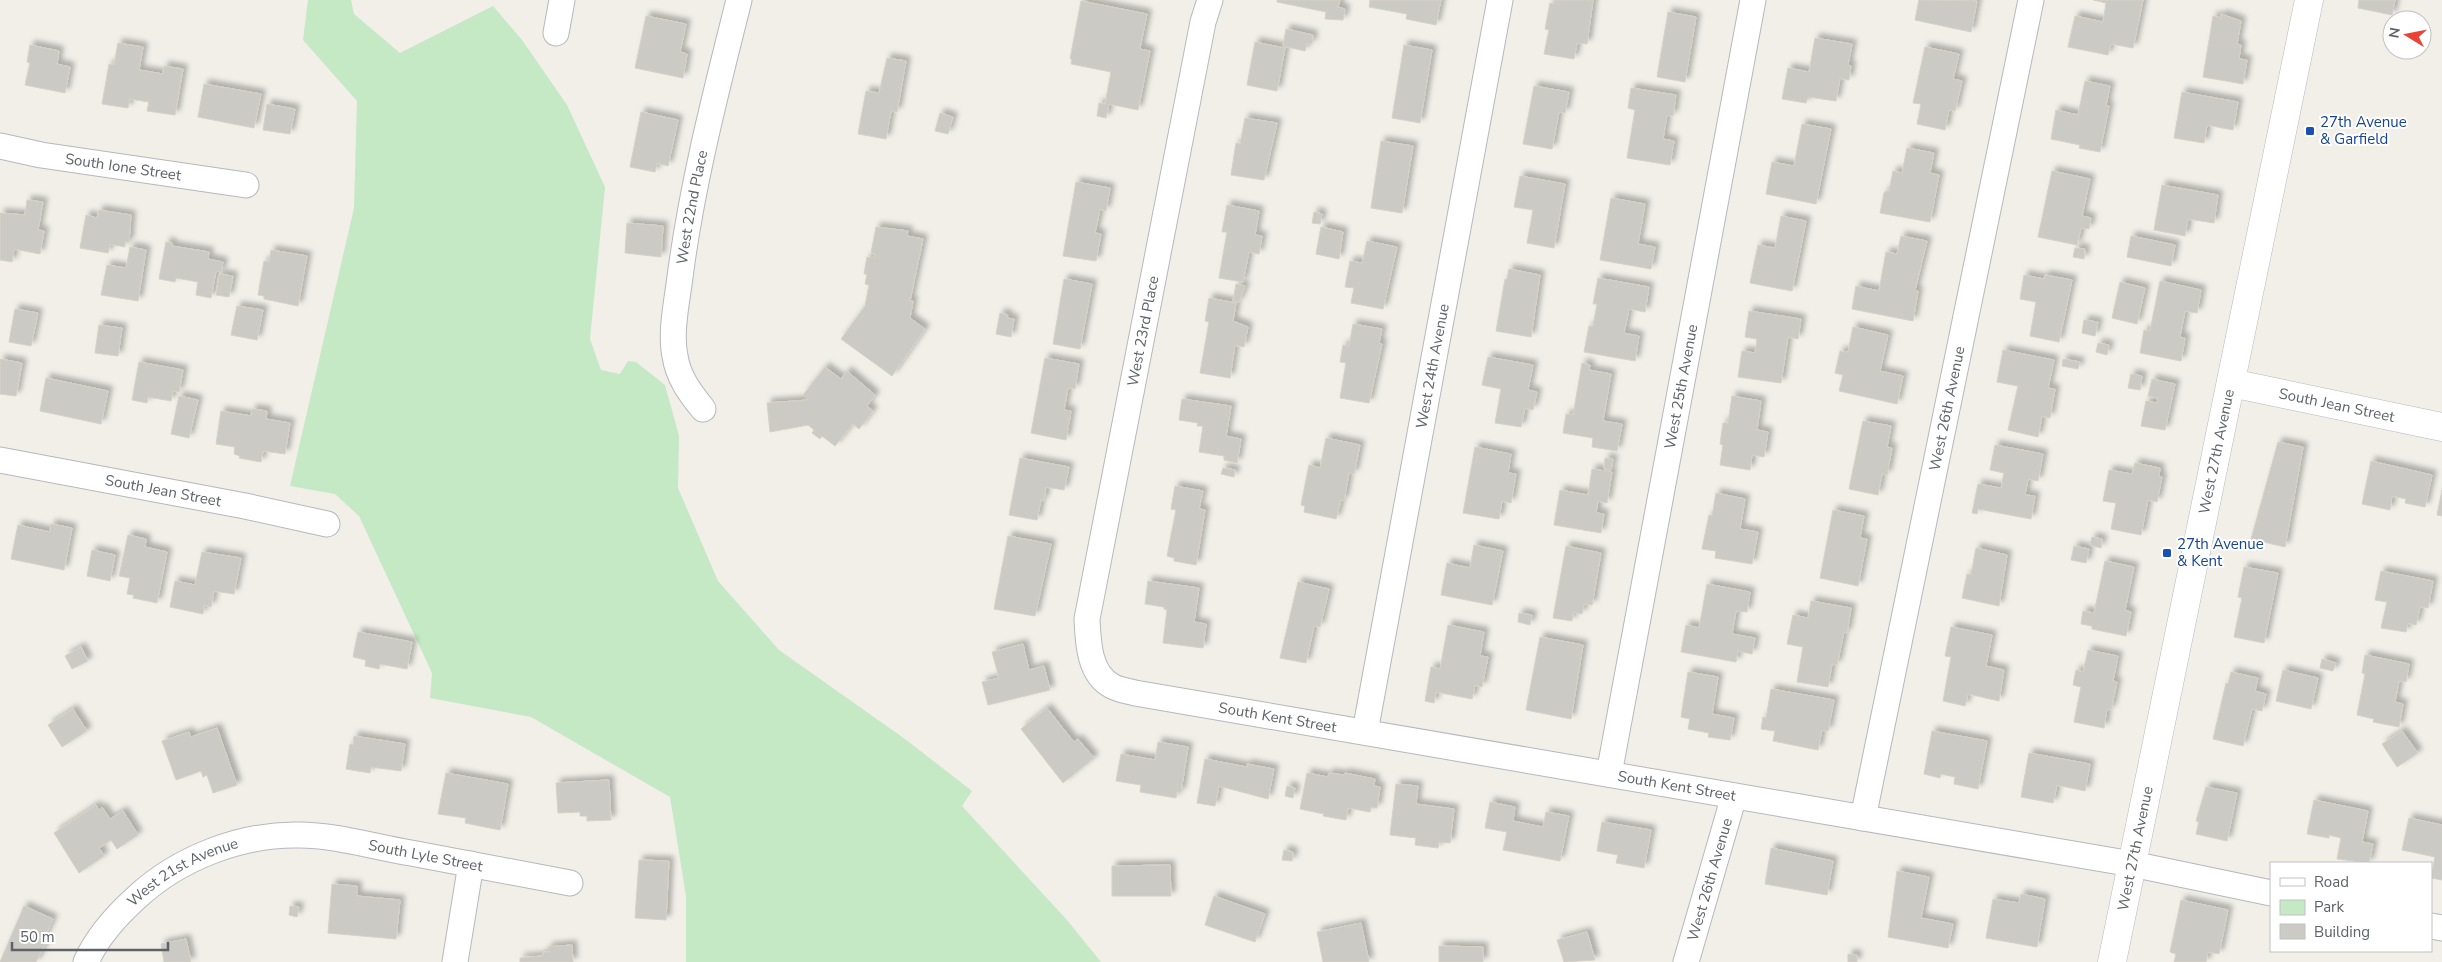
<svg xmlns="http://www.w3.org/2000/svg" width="2442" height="962" font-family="'Nunito Sans',sans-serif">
  <defs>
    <filter id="shadow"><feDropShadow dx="4.5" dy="-4.5" stdDeviation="2.5" flood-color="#0004"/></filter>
  </defs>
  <rect width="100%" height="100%" fill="#f1efe8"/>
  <!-- green -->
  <path fill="#c5e8c5" d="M308,0H351L354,14L400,53L493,6L522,40L567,105L605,187L590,339L601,370L620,374L628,361L636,362L665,385L679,436L678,488L718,581L779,650L905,739L972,791L962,806L1067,920L1101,962H686V896L670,797L531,717L430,698L432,673L359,516L335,494L290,486L354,208L357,101L303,40Z"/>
  <!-- building -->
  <path fill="#cccac5" stroke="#d6d1c6" filter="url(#shadow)" d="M1277,0H1340L1338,7L1345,9L1343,20L1325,19L1326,12L1277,2Z
    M1370,0H1441L1436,25L1406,19L1407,14L1369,7Z
    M1554,0H1593L1587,44L1577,43L1574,59L1544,54L1549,30L1545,29L1550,3L1554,4Z
    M1919,0L1977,1L1971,32L1915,20Z
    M2143,0L2133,48L2111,44L2108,55L2068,47L2075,16L2103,22L2106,3L2093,0Z
    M2359,0H2395L2392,15L2358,8Z
    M1081,1L1147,14L1140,49L1150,51L1138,110L1109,104L1106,118L1097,116L1099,103L1105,104L1111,72L1071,64L1072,59H1070Z
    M1668,12L1696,17L1685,82L1657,77Z
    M2221,14L2241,21L2237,44L2241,45L2239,59L2247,60L2243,84L2203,77L2213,16L2221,18Z
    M646,16L686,24L680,52L687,54L683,78L635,68Z
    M1286,29L1313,35L1312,44L1307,43L1305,51L1283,46Z
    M1815,38L1852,44L1848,65L1851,66L1849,80L1840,78L1836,101L1808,97L1806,103L1782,99L1788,68L1809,72Z
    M1255,42L1285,48L1277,91L1247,85Z
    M118,43L143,47L139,70L163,74L164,66L183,69L175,115L147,111L149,102L130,99L128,108L102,104L109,64L114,65Z
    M30,45L59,51L57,64L70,67L65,93L25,85L30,63L27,62Z
    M1404,45L1432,50L1420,123L1392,118Z
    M1925,47L1959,54L1953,79L1962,81L1955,111L1949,110L1945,130L1917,124L1921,104L1913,103Z
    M887,58L906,61L897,112L891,111L886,139L858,134L866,91L879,93Z
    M2085,81L2110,86L2106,106H2109L2100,152L2079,148L2080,145L2051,139L2056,110L2078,115Z
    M204,84L261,94L254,128L198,117Z
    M1534,86L1569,92L1565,113L1559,112L1552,149L1523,144Z
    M1631,88L1676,95L1673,116L1667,115L1663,139L1674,141L1670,165L1627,158L1635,110L1628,108Z
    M2182,92L2238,102L2233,130L2207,125L2204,143L2174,138Z
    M267,104L295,109L290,134L263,130Z
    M641,112L678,120L668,166L657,163L655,172L630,167Z
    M940,113L953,117L948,134L935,131Z
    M1245,118L1277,123L1264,180L1231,175L1236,143L1240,144Z
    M1802,124L1831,129L1816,204L1766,194L1772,162L1794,166Z
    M1381,141L1413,146L1402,213L1371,208Z
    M1907,148L1934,153L1930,173L1939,175L1930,222L1880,213L1884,193L1886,191H1889L1893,171L1902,173Z
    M2052,171L2090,179L2082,216L2091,218L2089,229L2081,228L2077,245L2038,237Z
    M1520,176L1565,184L1554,248L1527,243L1533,210L1514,207Z
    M1076,182L1110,188L1106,211L1100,209L1095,233L1101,234L1096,261L1063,256Z
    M2162,185L2218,195L2214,223L2188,219L2185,236L2154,230Z
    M1611,198L1645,204L1638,244L1655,247L1651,269L1600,260Z
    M27,200L43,202L38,230L44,231L40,254L14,249L12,262L0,260V213L25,215Z
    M1227,205L1259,211L1255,235L1262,236L1259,254L1249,252L1243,282L1219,278L1227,232H1222Z
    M99,210L131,215L129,242H125V247L110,244L108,253L80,248L86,215L97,218Z
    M1314,212L1322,214L1320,224L1312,223Z
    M1781,216L1806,221L1792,291L1750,283L1758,245L1775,248Z
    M627,223L663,226L661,257L625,253Z
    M876,227L908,231L907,236L923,239L910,301H913L910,318L925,329L892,376L841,339L865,306L869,285L865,284L867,274H864L867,257L874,258L875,254L871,253Z
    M1321,227L1343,232L1339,259L1316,254Z
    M1901,236L1927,241L1915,290L1918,291L1913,321L1852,309L1856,286L1879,291L1886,252L1897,254Z
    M2131,236L2175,245L2171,266L2127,257Z
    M1367,241L1397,247L1383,309L1351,303L1354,288L1345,287L1350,261L1362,263Z
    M166,242L172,243V246L209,252L208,259L223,262L221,272L216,271L211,298L196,295L198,282L176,278L175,282L159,279Z
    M130,247L146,250L138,301L101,295L107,265L126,268Z
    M2075,248L2085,249L2084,259L2073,257Z
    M271,250L307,256L298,306L264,299V296L258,295L264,261L269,262Z
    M1509,269L1540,275L1531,337L1496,331L1505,279H1507Z
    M219,274L233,276L229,297L216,295Z
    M2024,275L2044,279L2045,275L2072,280L2059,342L2030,336L2036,302L2020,299Z
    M1598,278L1649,287L1645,312L1629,309L1624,333L1639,336L1635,361L1584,352L1589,326H1593L1597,304H1593Z
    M1064,279L1092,284L1080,349L1053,344Z
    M2160,281L2201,290L2197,313L2185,311L2180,337L2185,338L2181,361L2140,353L2144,330L2150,331Z
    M2120,282L2145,288L2137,324L2112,318Z
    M1236,284L1245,286L1239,302L1233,301Z
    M1209,298L1236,303L1233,321L1248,327L1244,347L1235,345L1230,378L1200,373L1209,322L1205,321Z
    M237,306L263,310L257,340L231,335Z
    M15,309L38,313L31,346L9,342Z
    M1749,311L1801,319L1798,339L1788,337L1781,383L1738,377L1742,351L1755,353L1757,339L1745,337Z
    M1000,313L1008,315L1007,318L1014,319L1011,337L996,334Z
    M2084,320L2098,322L2095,336L2082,333Z
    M1353,324L1382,329L1379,343L1382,344L1369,403L1340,398L1346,363L1340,362L1343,345L1349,346Z
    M99,325L122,328L118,356L95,353Z
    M1853,327L1888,335L1880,371L1903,376L1897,404L1839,391L1843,375L1835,373L1840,351L1848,352Z
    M2098,343L2109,345L2107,355L2096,352Z
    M2003,350L2054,360L2048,388L2055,389L2050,418L2042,416L2038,437L2008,430L2018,386L1997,382Z
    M1488,357L1533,365L1528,390L1537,392L1533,410L1525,408L1521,427L1495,423L1501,389L1482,385Z
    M1045,358L1079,364L1075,389L1068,388L1064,410L1071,411L1066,440L1031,433Z
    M0,359L22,363L16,396L0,394Z
    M2063,359L2080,362L2078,369L2062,366Z
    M139,362L183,370L179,392L173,391L171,401L148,397L147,403L132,400Z
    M1582,363L1590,365L1589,370L1611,374L1603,421L1622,424L1617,451L1592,447L1593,438L1563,433L1566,414L1573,415Z
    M825,367L841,379L847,371L875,395L867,406L873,411L859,429L853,424L835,446L822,436L820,439L812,433L814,430L808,425L770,432L767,403L808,400L803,395Z
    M2131,374L2142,376L2140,390L2128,388Z
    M46,378L108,391L101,424L40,411Z
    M2152,379L2175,384L2165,430L2141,426L2146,401L2157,403L2158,398L2148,396Z
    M179,396L198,400L189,438L171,434Z
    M1732,396L1761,401L1757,430L1768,432L1764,457L1752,455L1750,470L1720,465L1723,445L1720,444L1723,423H1728Z
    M1182,399L1231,406L1226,436L1241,439L1237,463L1224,460V456L1199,452L1203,426H1197L1198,423L1179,420Z
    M252,409L267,411L266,419L290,423L285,454L263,451L261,462L239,458L240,456L234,454L235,447L216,444L221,411L251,416Z
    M1863,421L1891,426L1887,447L1892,448L1887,475L1882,474L1878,495L1849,489Z
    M1326,438L1360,445L1354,474L1349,473L1344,500H1341L1336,519L1304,512L1305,506L1301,505L1309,465L1320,468Z
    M2278,442L2303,447L2285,547L2251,539Z
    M1995,445L2043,454L2038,481L2028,479L2025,495L2035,496L2031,519L1978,509L1977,514L1972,513L1978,484L2001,488L2004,473L1990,470Z
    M1475,447L1511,454L1508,473L1516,474L1511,503L1502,501L1499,519L1463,513Z
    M1020,458L1069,467L1064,490L1046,487L1044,500H1041L1037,520L1009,515Z
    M1605,458L1613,459L1611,470L1604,469Z
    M2371,461L2432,475L2425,507L2405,503L2406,499L2392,496L2390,510L2362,504Z
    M2135,463L2160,468L2159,476L2162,477L2157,502L2148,500L2141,535L2111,529L2116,503L2103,501L2109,470L2132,474Z
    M1223,468L1235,470L1234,477L1221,474Z
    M1592,469L1612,472L1607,503L1598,501L1596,513L1604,514L1601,533L1554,525L1560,490L1588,495Z
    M1175,486L1203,491L1199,509L1205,510L1196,565L1174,561V558L1167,556L1176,510L1171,509Z
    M2442,490V516L2437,515Z
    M1716,493L1745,499L1740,529L1758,532L1752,564L1715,558L1716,551L1702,549L1709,515L1712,516Z
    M1833,510L1864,516L1860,538L1867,539L1858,586L1820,578Z
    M51,524L72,528L64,570L11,559L18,525L50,532Z
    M128,535L146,539L145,547L167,552L157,603L133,598L134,595L127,594L130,578L119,576Z
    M1008,536L1051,544L1035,616L994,609Z
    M2092,537L2102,539L2101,548L2090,545Z
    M1474,545L1503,551L1492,605L1441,595L1447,563L1470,568Z
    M1566,546L1601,553L1592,605L1584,604L1582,614L1573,612L1572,621L1553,618Z
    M2074,546L2089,549L2086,563L2071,560Z
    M1976,548L2007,555L1999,606L1962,598L1967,574L1971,575Z
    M92,550L115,555L110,581L87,576Z
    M202,552L241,558L234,594L214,591L211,607L204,605L203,614L170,607L175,581L195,585Z
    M2105,561L2134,567L2125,610L2131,612L2126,636L2092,629V626L2081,624L2083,611L2094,613Z
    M2244,567L2278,573L2264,643L2234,637L2242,598L2238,597Z
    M2381,571L2433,581L2428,608L2420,607L2416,625L2408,623L2406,632L2381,628L2387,602L2375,600Z
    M1148,581L1199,588L1194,622L1206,624L1203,648L1163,643L1167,610L1164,609V607L1145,604Z
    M1298,582L1329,589L1320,627L1314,626L1306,663L1280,658Z
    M1707,584L1750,592L1747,612L1736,611L1732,634L1755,638L1752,654L1738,651L1736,662L1681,652L1686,625L1699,628Z
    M1811,601L1851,608L1847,633L1844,632L1837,665L1832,664L1828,687L1797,682L1803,647L1787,644L1793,615L1808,618Z
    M1519,613L1532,615L1530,625L1518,622Z
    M1448,625L1484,632L1480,656L1488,657L1482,687L1475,685L1472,699L1436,692L1434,703L1425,701L1431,667L1440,669Z
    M1951,627L1992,635L1986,666L2004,670L1999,701L1968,694L1965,706L1943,701L1951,657L1945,656Z
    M358,632L412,642L407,669L380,664L379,669L365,666L366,660L353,657Z
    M1540,637L1583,645L1571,719L1526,710Z
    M1023,644L1029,670L1044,666L1050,690L988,705L982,682L999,678L992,652Z
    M81,647L88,661L72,669L65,656Z
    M2088,650L2118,656L2113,681L2117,682L2111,710L2107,709L2104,728L2074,722L2081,687L2073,685L2076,670L2083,672Z
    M2365,655L2409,664L2406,682L2399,681L2395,702L2403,704L2399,727L2373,722L2374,719L2357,715L2365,674L2362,673Z
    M2322,659L2336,663L2333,671L2320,668Z
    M2283,670L2318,678L2311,709L2276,701Z
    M1688,672L1718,677L1712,714L1734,718L1730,740L1708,737L1709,733L1688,729L1690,719L1681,717Z
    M2231,672L2258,678L2255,691L2266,694L2262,711L2252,709L2243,746L2213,739L2226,683L2228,684Z
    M1771,689L1834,700L1828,731L1822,730L1818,750L1773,741L1775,731L1761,729L1763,717L1766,718Z
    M1047,708L1074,742L1078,739L1094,758L1063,783L1021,729Z
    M73,709L87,731L62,747L48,725Z
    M217,728L237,785L213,793L207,775L203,777L201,771L176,780L162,741L189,732L191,737Z
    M1932,731L1987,741L1978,789L1954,784L1955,777L1941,774L1940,778L1924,774Z
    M2402,731L2418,753L2397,767L2382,744Z
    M354,736L405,744L401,771L371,767L370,773L346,769L350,744L353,745Z
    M1158,742L1188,747L1181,792H1177L1176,798L1140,792L1141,785L1116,781L1121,754L1155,760Z
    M2029,753L2090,764L2085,791L2057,785L2053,803L2021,797Z
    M1205,759L1247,767V764L1274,769L1268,799L1219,786L1215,806L1197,803Z
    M446,773L508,784L500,830L465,823L466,818L438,814Z
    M1307,773L1328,777L1329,773L1344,775L1345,773L1375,779L1374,786L1380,787L1377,808L1371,807L1370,812L1348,808L1346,820L1323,816L1324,814L1300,809Z
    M609,780L611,820L587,821V816H580V812L558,813L556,783Z
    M1396,784L1418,786L1416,804L1454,809L1450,843L1439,842L1438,848L1415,845L1416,838L1390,835Z
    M1287,786L1295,788L1293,798L1285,796Z
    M2206,787L2237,793L2227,841L2196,834L2199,822L2196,821Z
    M2314,800L2368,811L2362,842L2373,844L2369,863L2337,859L2341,838L2329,835V838L2307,834Z
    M1490,802L1515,807L1513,821L1543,827L1546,812L1569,816L1560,861L1503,850L1507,832L1485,828Z
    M96,805L99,810L102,807L110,819L123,811L138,835L117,849L111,840L99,848L104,856L79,873L54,833Z
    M2409,818L2442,825V880L2431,878L2435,857L2402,850Z
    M1602,822L1651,830L1644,868L1616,863L1618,855L1597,851Z
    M1771,848L1833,861L1827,895L1765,884Z
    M1284,850L1293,852L1292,861L1282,860Z
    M639,860L669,861L666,920L635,918Z
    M1170,865L1171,896H1112V866Z
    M1897,871L1929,877L1921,918L1953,924L1948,948L1888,937Z
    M332,884L357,886V896L400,900L396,939L328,933Z
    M2021,894L2045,899L2037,947L1986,938L1993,899L2019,903Z
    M1214,896L1265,914L1255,942L1205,925Z
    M2181,900L2228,910L2219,954L2208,952L2206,962H2174L2176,954L2170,952Z
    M24,906L53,919L43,941L46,942L36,962H0Z
    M290,906L299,907L297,917L289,915Z
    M1361,923L1369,962H1323L1317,932Z
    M1587,932L1595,960L1564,962L1557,940Z
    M186,939L191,962H164L161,944Z
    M572,945L573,962H520V958L543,956V952H549L548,947Z
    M1439,946L1483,947V962H1439Z
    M1848,954L1857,955V962H1848Z"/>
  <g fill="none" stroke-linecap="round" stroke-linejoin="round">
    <defs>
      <g id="minor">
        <path id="s1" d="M1210,0L1203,22L1087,619C1088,642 1089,674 1112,686C1119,690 1128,691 1135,693L2132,864L2271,893"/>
        <path d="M556,33L562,0"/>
        <path id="s2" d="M0,146L41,155L246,185"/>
        <path id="s3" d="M703,409C690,393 678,377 675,356C670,333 677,301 680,277C692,184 716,92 739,0"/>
        <path id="s4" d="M0,460L245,506L327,524"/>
        <path id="s5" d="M1365,732L1500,0"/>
        <path id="s6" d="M1609,774L1753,0"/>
        <path id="s7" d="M1863,818L2031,0"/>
        <path d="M2431,926L2442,928"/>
        <path id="s8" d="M86,962C97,937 117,915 137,897C179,858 241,834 299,835C336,835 374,847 411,853C464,863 517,873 570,883"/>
        <path d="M455,962L471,864"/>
        <path id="s9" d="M1686,962L1734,796"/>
      </g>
      <g id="tertiary">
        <path id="s10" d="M2231,383L2442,427"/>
      </g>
      <g id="secondary">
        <path id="s11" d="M2112,962L2309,0"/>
      </g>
    </defs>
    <!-- minor casing -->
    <use href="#minor" stroke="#b5b8bc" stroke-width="27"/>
    <!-- tertiary casing -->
    <use href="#tertiary" stroke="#b5b8bc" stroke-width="29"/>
    <!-- secondary casing -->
    <use href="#secondary" stroke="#b6babf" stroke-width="29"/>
    <!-- minor -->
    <use href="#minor" stroke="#fff" stroke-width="25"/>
    <!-- tertiary -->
    <use href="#tertiary" stroke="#fff" stroke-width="28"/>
    <!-- secondary -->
    <use href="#secondary" stroke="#fff" stroke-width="28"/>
  </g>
  <!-- markers -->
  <g fill="#1a4fb4" stroke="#fff" stroke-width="2">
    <rect x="2305" y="126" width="10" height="10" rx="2.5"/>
    <rect x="2162" y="548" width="10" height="10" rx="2.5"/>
  </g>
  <g text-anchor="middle" stroke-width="4" stroke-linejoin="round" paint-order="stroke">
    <!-- transit labels -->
    <g font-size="15" fill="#164399" stroke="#fff" text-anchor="start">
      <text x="2320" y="127">27th Avenue<tspan x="2320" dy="17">&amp; Garfield</tspan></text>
      <text x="2177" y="549">27th Avenue<tspan x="2177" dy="17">&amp; Kent</tspan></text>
    </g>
    <!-- street labels -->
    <g font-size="15" fill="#5f6368" stroke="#fff">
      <text dy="5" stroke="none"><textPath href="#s2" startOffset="125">South Ione Street</textPath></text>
      <text dy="5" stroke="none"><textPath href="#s3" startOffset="211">West 22nd Place</textPath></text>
      <text transform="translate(1143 331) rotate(-79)" y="5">West 23rd Place</text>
      <text dy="5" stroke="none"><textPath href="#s5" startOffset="372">West 24th Avenue</textPath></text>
      <text dy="5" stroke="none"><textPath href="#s6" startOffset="394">West 25th Avenue</textPath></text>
      <text dy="5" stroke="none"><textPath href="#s10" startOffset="108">South Jean Street</textPath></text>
      <text dy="5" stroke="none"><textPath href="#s7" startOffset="418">West 26th Avenue</textPath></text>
      <text dy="5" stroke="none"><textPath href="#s11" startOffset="521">West 27th Avenue</textPath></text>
      <text dy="5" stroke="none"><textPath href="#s4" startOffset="166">South Jean Street</textPath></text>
      <text dy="5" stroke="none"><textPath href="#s1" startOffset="875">South Kent Street</textPath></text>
      <text dy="5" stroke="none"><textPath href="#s1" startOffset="1280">South Kent Street</textPath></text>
      <text dy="5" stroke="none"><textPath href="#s11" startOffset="116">West 27th Avenue</textPath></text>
      <text dy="5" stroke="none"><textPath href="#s8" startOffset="389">South Lyle Street</textPath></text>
      <text dy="5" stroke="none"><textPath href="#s8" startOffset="136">West 21st Avenue</textPath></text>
      <text dy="5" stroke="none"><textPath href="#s9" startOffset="86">West 26th Avenue</textPath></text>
    </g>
  </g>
  <!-- legend -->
  <rect x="2270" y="862" width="162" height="90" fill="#ffffff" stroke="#bfc1c3"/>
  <rect x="2280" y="878" width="25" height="8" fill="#ffffff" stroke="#bfc1c3"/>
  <text x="2314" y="887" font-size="15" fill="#5f6368">Road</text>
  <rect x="2280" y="900" width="25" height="15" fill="#c5e8c5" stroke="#bfc1c3"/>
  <text x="2314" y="912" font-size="15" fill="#5f6368">Park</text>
  <rect x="2280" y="924" width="25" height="15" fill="#cccac5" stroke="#bfc1c3"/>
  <text x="2314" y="937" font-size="15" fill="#5f6368">Building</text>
  <!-- north arrow -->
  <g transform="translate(2407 35) rotate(280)"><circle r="24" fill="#ffffff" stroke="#bfc1c3"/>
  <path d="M0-4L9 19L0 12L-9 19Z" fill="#ea4335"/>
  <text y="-8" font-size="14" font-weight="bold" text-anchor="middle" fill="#5f6368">N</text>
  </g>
  <!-- scale -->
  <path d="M12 942v8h156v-8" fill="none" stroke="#5f6368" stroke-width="2.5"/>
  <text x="20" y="942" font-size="15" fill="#5f6368" stroke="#ffffff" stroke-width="4" paint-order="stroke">50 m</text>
</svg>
